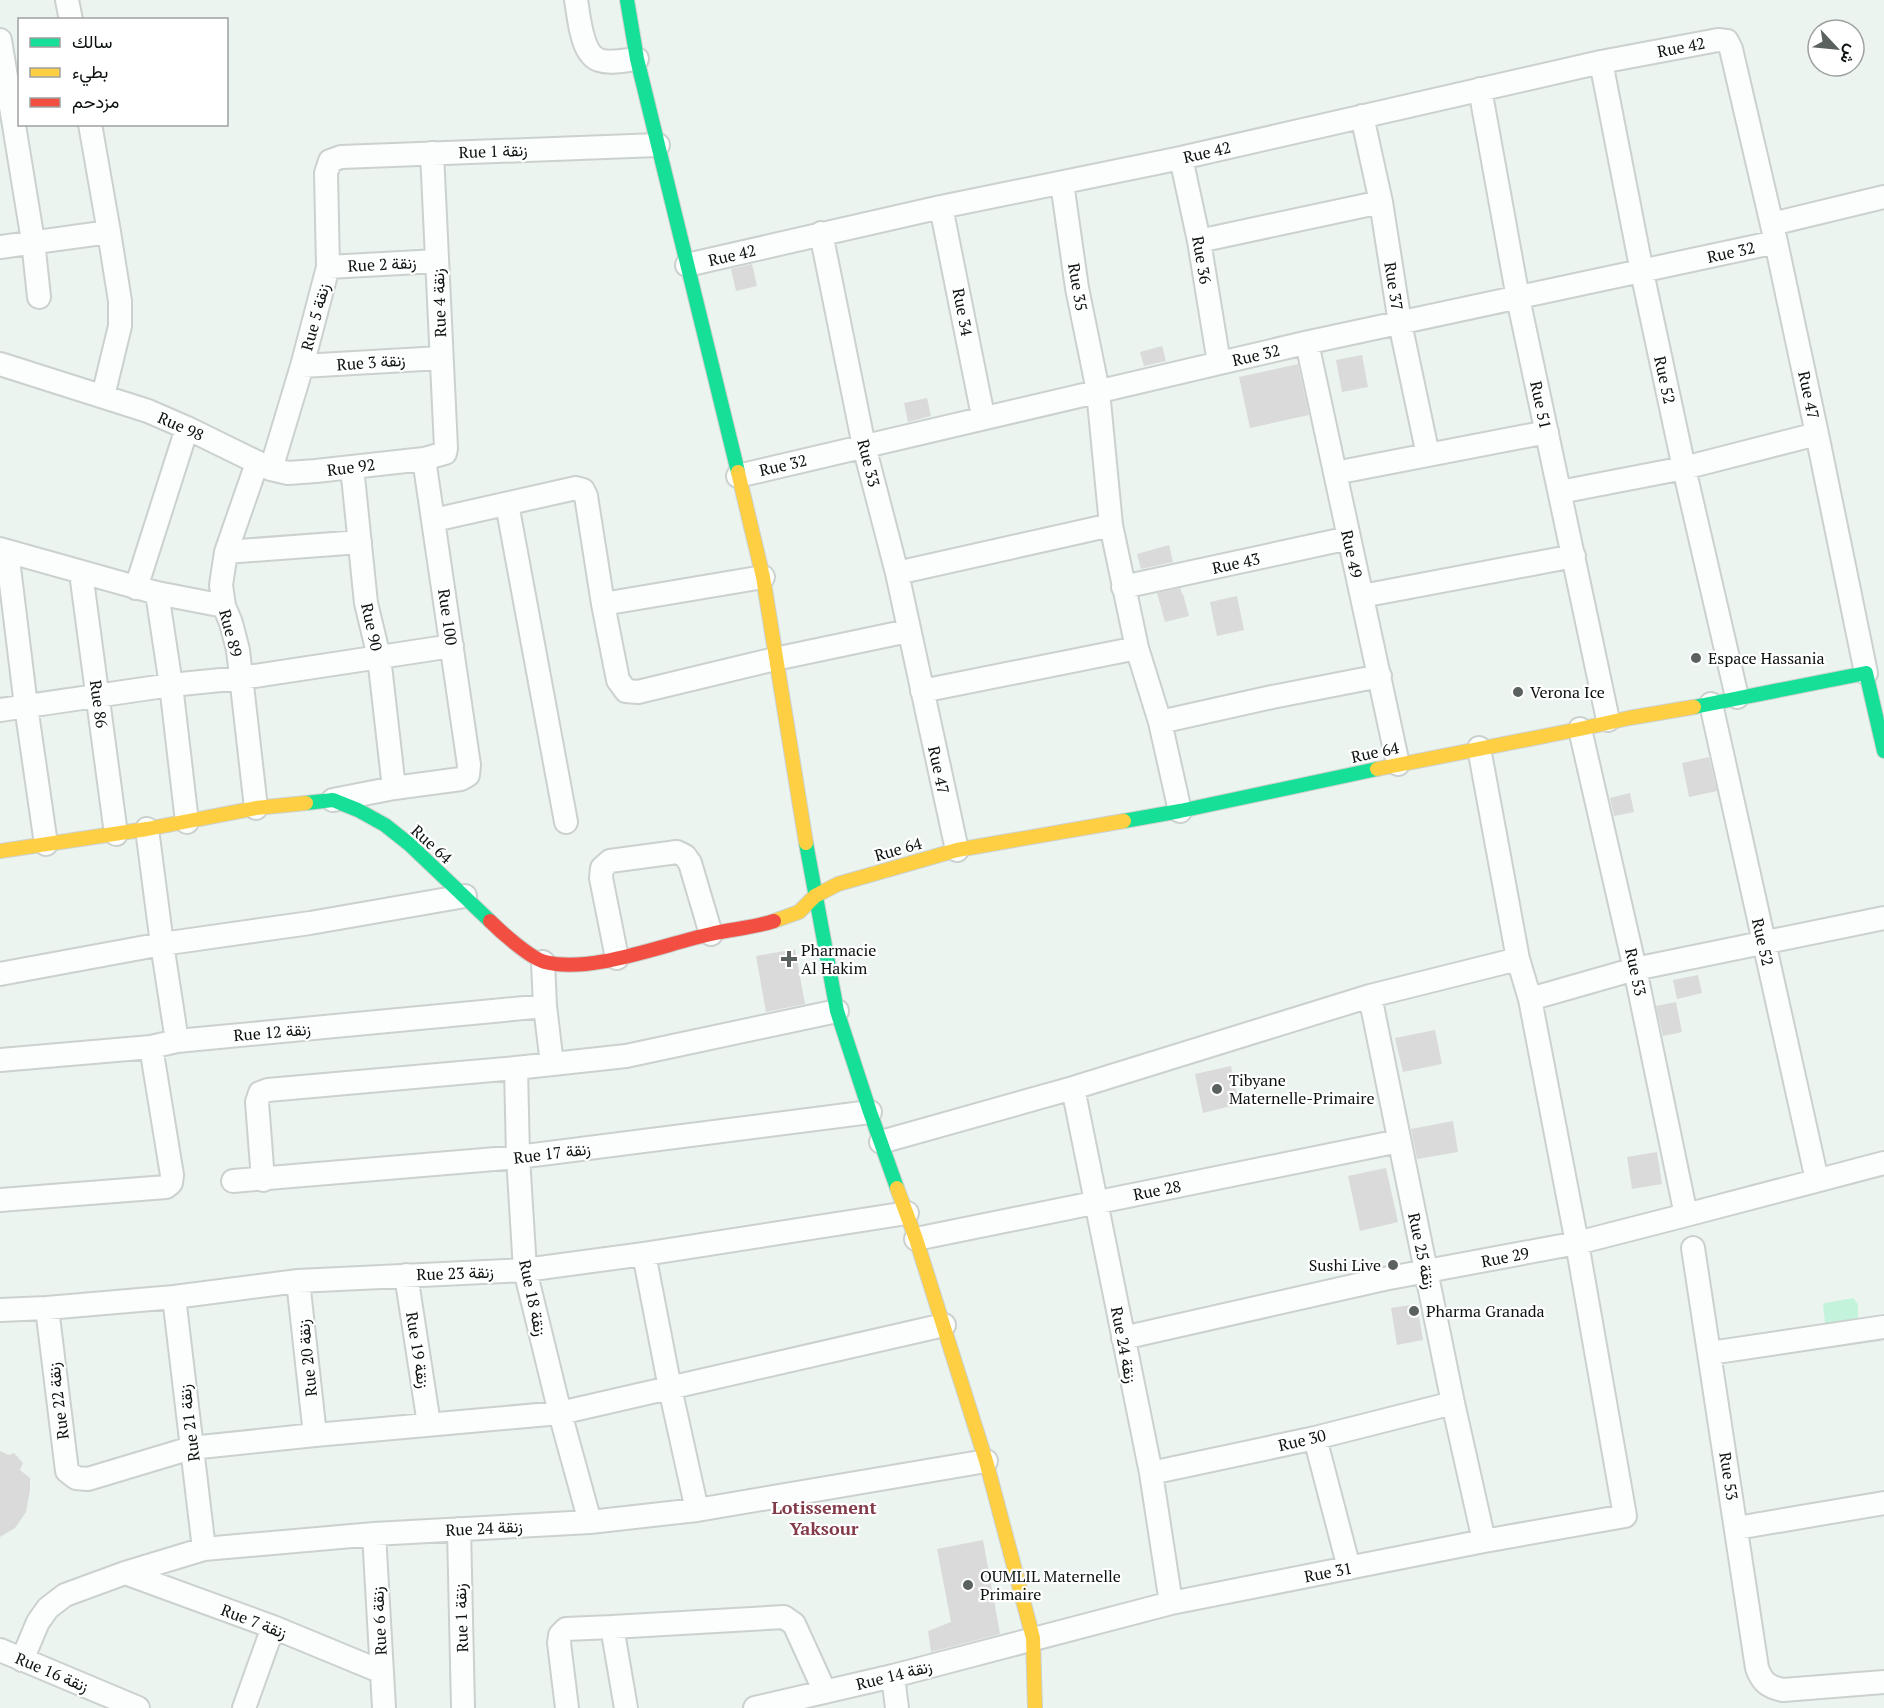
<svg xmlns="http://www.w3.org/2000/svg" width="1884" height="1708" font-family="'PT Serif',Vazirmatn,serif">
  <rect width="100%" height="100%" fill="#ecf4f0"/>
  <!-- green -->
  <path fill="#c4f3db" d="M1853,1298L1858,1304V1321L1829,1325L1825,1323L1823,1305L1825,1303Z"/>
  <!-- building -->
  <path fill="#d9dad9" d="M752,264L757,286L736,291L731,269Z
    M1162,346L1166,361L1144,366L1140,352Z
    M1362,355L1368,387L1342,392L1336,360Z
    M1298,364L1309,415L1250,428L1239,377Z
    M927,398L931,416L908,422L904,403Z
    M1169,545L1173,562L1141,569L1137,554Z
    M1180,588L1182,594H1183L1189,616L1165,622L1157,593Z
    M1237,596L1244,630L1217,636L1210,602Z
    M1709,757L1717,791L1689,797L1682,763Z
    M1630,793L1634,812L1614,816L1610,798Z
    M795,949L805,1004L766,1012L756,956Z
    M1698,975L1702,993L1677,999L1673,980Z
    M1676,1002L1682,1032L1663,1036L1656,1006Z
    M1435,1030L1442,1064L1403,1072L1395,1038Z
    M1231,1066L1239,1104L1203,1113L1195,1074Z
    M1453,1121L1458,1152L1417,1159L1411,1129Z
    M1657,1152L1662,1184L1632,1189L1627,1157Z
    M1386,1168L1398,1222L1360,1231L1348,1176Z
    M1417,1304L1423,1340L1397,1345L1391,1308Z
    M0,1451L9,1455L14,1453L23,1463L20,1470L30,1478V1490L26,1512L15,1528L0,1537Z
    M983,1540L1000,1634L931,1652L928,1631L951,1622L937,1549Z"/>
  <g fill="none" stroke-linecap="round" stroke-linejoin="round">
    <defs>
      <path id="street" d="M67,0L71,20
        M576,0C579,16 581,54 599,60C610,64 626,60 637,59
        M0,40L33,241L39,297
        M1601,62L1642,272L1684,468L1737,697
        M1480,89L1518,298L1608,720
        M1362,116L1381,202L1400,323L1428,455
        M90,124L109,232L120,301V326L103,396
        M1181,158L1199,241L1219,363
        M1062,183L1077,288L1098,391L1111,525L1137,648L1160,722L1180,811
        M941,207L983,416
        M1772,224L1884,197
        M821,233L864,446L897,573L957,850
        M1199,241L1381,202
        M0,247L109,232
        M687,265L941,207L1181,158L1601,62L1718,40L1727,41L1731,49L1776,242L1817,434L1866,673
        M328,267L437,261
        M1307,343L1398,764
        M0,364L148,411L187,428L271,469L288,473L316,471L424,459L445,453L446,448L432,153
        M302,366L441,358
        M352,467L366,603L379,657L394,788
        M271,469L302,366L328,267L326,173L330,161L341,157L658,145
        M1335,473L1547,432
        M738,476C927,431 1116,386 1305,343C1462,308 1619,277 1776,242
        M1560,492L1684,468L1817,434
        M507,504L566,822
        M434,520L576,488L583,490L586,496L603,604L618,680L626,691L638,692L775,659L908,631
        M0,549L157,593L224,606
        M7,551L26,706L46,844
        M226,552L360,542
        M81,573L116,834
        M897,573L1111,525
        M1123,587L1349,538
        M136,588L187,428
        M157,593L171,685L187,822
        M1362,596L1574,556
        M603,604L763,577
        M922,691L1137,648
        M1711,704L1817,1180
        M0,710L171,685L241,678L452,646
        M1160,722L1272,697L1380,676
        M1580,729L1635,969L1686,1215
        M333,800L394,788L461,779L468,775L469,765L424,459
        M256,808L238,650L231,623L224,606L221,585L226,552L257,463
        M147,829L162,944L177,1041
        M617,958L601,878L602,868L610,861L677,852L685,856L690,863L711,934
        M543,962L545,1006L552,1064
        M0,974L162,944L310,923L465,896
        M1370,996L1453,1403L1484,1541
        M1530,999L1635,969L1884,918
        M0,1060L151,1047L177,1041L545,1006
        M516,1068L518,1157L525,1270L560,1413L590,1522
        M1073,1088L1151,1473L1171,1603
        M881,1142L1073,1088L1370,996L1518,959
        M263,1180L257,1102L260,1093L268,1090L516,1068L626,1056L837,1011
        M233,1181L518,1157L870,1112
        M0,1200L166,1187L171,1183L172,1175L151,1047
        M916,1239L1399,1141
        M1693,1248L1757,1668C1762,1682 1768,1687 1783,1690L1884,1682
        M644,1254L670,1388L697,1510
        M406,1275L429,1424
        M298,1281L315,1435
        M174,1297L204,1549
        M47,1308L67,1471L76,1478L88,1479L191,1448L315,1435L560,1413L944,1325
        M0,1310L47,1308L174,1297L298,1281L525,1270L644,1254L907,1213
        M1123,1338L1384,1279L1577,1243L1686,1215L1884,1163
        M1710,1353L1884,1327
        M1315,1438L1349,1568
        M1151,1473L1315,1438L1453,1403
        M1737,1528L1884,1503
        M459,1529L463,1708
        M374,1534L384,1708
        M125,1573L273,1627L382,1672
        M612,1627L784,1617L794,1624L825,1692
        M0,1650L138,1708
        M22,1660L38,1622L48,1608L65,1595L125,1573L204,1549L374,1534L590,1522L697,1510L986,1461
        M893,1676L897,1708
        M244,1708L273,1627
        M567,1708L559,1643L560,1635L566,1629L612,1627L626,1708
        M755,1708L893,1676L1171,1603L1484,1541L1625,1516L1577,1243L1530,999L1518,959L1479,748"/>
      <path id="fast" d="M627,0L637,59L738,472
        M1694,707L1866,673L1884,751
        M306,803L333,800L358,810L385,825L409,844L490,921
        M1124,821L1180,811L1377,769
        M806,843L837,1011L870,1112L897,1188"/>
      <path id="slow" d="M738,472L763,577L806,843
        M1377,769L1580,729L1629,718L1694,707
        M0,851L147,829L256,808L306,803
        M774,921L799,912L815,896L838,884L957,850L1124,821
        M897,1188L916,1239L986,1461L1033,1638L1035,1708"/>
      <path id="jam" d="M490,921C501,932 530,958 545,962C591,974 664,944 711,934C732,929 753,928 774,921"/>
    </defs>
    <!-- street casing -->
    <use href="#street" stroke="#cbd1ce" stroke-width="26"/>
    <!-- fast casing -->
    <use href="#fast" stroke="#cbd1ce" stroke-width="16"/>
    <!-- slow casing -->
    <use href="#slow" stroke="#cbd1ce" stroke-width="16"/>
    <!-- jam casing -->
    <use href="#jam" stroke="#cbd1ce" stroke-width="16"/>
    <!-- street -->
    <use href="#street" stroke="#fcfdfd" stroke-width="22"/>
    <!-- fast -->
    <use href="#fast" stroke="#16e098" stroke-width="14"/>
    <!-- slow -->
    <use href="#slow" stroke="#ffcf43" stroke-width="14"/>
    <!-- jam -->
    <use href="#jam" stroke="#f24e42" stroke-width="14"/>
  </g>
  <!-- markers -->
  <g fill="#5a615e" stroke="#fff" stroke-width="2">
    <circle cx="1696" cy="658" r="6"/>
    <circle cx="1518" cy="692" r="6"/>
    <path d="M786 950h6v6h6v6h-6v6h-6v-6h-6v-6h6z"/>
    <circle cx="1217" cy="1089" r="6"/>
    <circle cx="1393" cy="1265" r="6"/>
    <circle cx="1414" cy="1311" r="6"/>
    <circle cx="968" cy="1585" r="6"/>
  </g>
  <g text-anchor="middle" stroke-width="4.5" stroke-linejoin="round" paint-order="stroke">
    <!-- street labels -->
    <g font-size="16" fill="#0c120f" stroke="#fff">
      <text transform="translate(1681 47) rotate(-11)" y="6">Rue 42</text>
      <text transform="translate(493 151) rotate(-2)" y="6">Rue 1 زنقة</text>
      <text transform="translate(1207 152) rotate(-13)" y="6">Rue 42</text>
      <text transform="translate(1731 252) rotate(-12)" y="6">Rue 32</text>
      <text transform="translate(732 255) rotate(-13)" y="6">Rue 42</text>
      <text transform="translate(1202 260) rotate(80)" y="6">Rue 36</text>
      <text transform="translate(382 264) rotate(-3)" y="6">Rue 2 زنقة</text>
      <text transform="translate(1394 286) rotate(81)" y="6">Rue 37</text>
      <text transform="translate(1078 287) rotate(80)" y="6">Rue 35</text>
      <text transform="translate(439 303) rotate(-92)" y="6">Rue 4 زنقة</text>
      <text transform="translate(963 312) rotate(79)" y="6">Rue 34</text>
      <text transform="translate(315 317) rotate(-75)" y="6">Rue 5 زنقة</text>
      <text transform="translate(1256 355) rotate(-13)" y="6">Rue 32</text>
      <text transform="translate(371 362) rotate(-4)" y="6">Rue 3 زنقة</text>
      <text transform="translate(1665 380) rotate(78)" y="6">Rue 52</text>
      <text transform="translate(1809 395) rotate(78)" y="6">Rue 47</text>
      <text transform="translate(1541 405) rotate(78)" y="6">Rue 51</text>
      <text transform="translate(181 426) rotate(24)" y="6">Rue 98</text>
      <text transform="translate(869 463) rotate(76)" y="6">Rue 33</text>
      <text transform="translate(783 465) rotate(-13)" y="6">Rue 32</text>
      <text transform="translate(351 467) rotate(-7)" y="6">Rue 92</text>
      <text transform="translate(1352 554) rotate(78)" y="6">Rue 49</text>
      <text transform="translate(1236 563) rotate(-12)" y="6">Rue 43</text>
      <text transform="translate(448 617) rotate(82)" y="6">Rue 100</text>
      <text transform="translate(372 627) rotate(78)" y="6">Rue 90</text>
      <text transform="translate(231 633) rotate(75)" y="6">Rue 89</text>
      <text transform="translate(99 704) rotate(82)" y="6">Rue 86</text>
      <text transform="translate(1375 752) rotate(-12)" y="6">Rue 64</text>
      <text transform="translate(939 770) rotate(78)" y="6">Rue 47</text>
      <text transform="translate(432 844) rotate(42)" y="6">Rue 64</text>
      <text transform="translate(898 849) rotate(-16)" y="6">Rue 64</text>
      <text transform="translate(1763 942) rotate(77)" y="6">Rue 52</text>
      <text transform="translate(1636 972) rotate(78)" y="6">Rue 53</text>
      <text transform="translate(272 1032) rotate(-5)" y="6">Rue 12 زنقة</text>
      <text transform="translate(552 1153) rotate(-7)" y="6">Rue 17 زنقة</text>
      <text transform="translate(1157 1190) rotate(-11)" y="6">Rue 28</text>
      <text transform="translate(1422 1251) rotate(78)" y="6">Rue 25 زنقة</text>
      <text transform="translate(1505 1257) rotate(-11)" y="6">Rue 29</text>
      <text transform="translate(455 1273) rotate(-2)" y="6">Rue 23 زنقة</text>
      <text transform="translate(533 1298) rotate(78)" y="6">Rue 18 زنقة</text>
      <text transform="translate(1124 1345) rotate(79)" y="6">Rue 24 زنقة</text>
      <text transform="translate(418 1350) rotate(81)" y="6">Rue 19 زنقة</text>
      <text transform="translate(307 1358) rotate(-96)" y="6">Rue 20 زنقة</text>
      <text transform="translate(58 1401) rotate(-97)" y="6">Rue 22 زنقة</text>
      <text transform="translate(189 1423) rotate(-97)" y="6">Rue 21 زنقة</text>
      <text transform="translate(1302 1440) rotate(-13)" y="6">Rue 30</text>
      <text transform="translate(1729 1476) rotate(81)" y="6">Rue 53</text>
      <text transform="translate(484 1528) rotate(-3)" y="6">Rue 24 زنقة</text>
      <text transform="translate(1328 1572) rotate(-11)" y="6">Rue 31</text>
      <text transform="translate(461 1618) rotate(-92)" y="6">Rue 1 زنقة</text>
      <text transform="translate(254 1621) rotate(21)" y="6">Rue 7 زنقة</text>
      <text transform="translate(379 1621) rotate(-93)" y="6">Rue 6 زنقة</text>
      <text transform="translate(52 1672) rotate(23)" y="6">Rue 16 زنقة</text>
      <text transform="translate(894 1675) rotate(-14)" y="6">Rue 14 زنقة</text>
    </g>
    <!-- poi labels -->
    <g font-size="16" fill="#0c120f" stroke="#fff" text-anchor="start">
      <text x="1708" y="664">Espace Hassania</text>
      <text x="1530" y="698">Verona Ice</text>
      <text x="801" y="956">Pharmacie<tspan x="801" dy="18">Al Hakim</tspan></text>
      <text x="1229" y="1086">Tibyane<tspan x="1229" dy="18">Maternelle-Primaire</tspan></text>
      <text x="1381" y="1271" text-anchor="end">Sushi Live</text>
      <text x="1426" y="1317">Pharma Granada</text>
      <text x="980" y="1582">OUMLIL Maternelle<tspan x="980" dy="18">Primaire</tspan></text>
    </g>
    <!-- neighbourhood labels -->
    <g font-size="18" font-weight="bold" fill="#833b49" stroke="#fff">
      <text x="824" y="1514">Lotissement<tspan x="824" dy="21">Yaksour</tspan></text>
    </g>
  </g>
  <!-- legend -->
  <rect x="18" y="18" width="210" height="108" fill="#ffffff" stroke="#9ea09f" stroke-width="1.5"/>
  <rect x="30" y="38" width="30" height="9" fill="#16e098" stroke="#9ea09f" stroke-width="1.5"/>
  <text x="72" y="48" font-size="18" fill="#0c120f">سالك</text>
  <rect x="30" y="68" width="30" height="9" fill="#ffcf43" stroke="#9ea09f" stroke-width="1.5"/>
  <text x="72" y="78" font-size="18" fill="#0c120f">بطيء</text>
  <rect x="30" y="98" width="30" height="9" fill="#f24e42" stroke="#9ea09f" stroke-width="1.5"/>
  <text x="72" y="108" font-size="18" fill="#0c120f">مزدحم</text>
  <!-- north arrow -->
  <g transform="translate(1836 48) rotate(116)"><circle r="28" fill="#ffffff" stroke="#9ea09f" stroke-width="1.5"/>
  <path d="M0-4.5L10 22L0 15L-10 22Z" fill="#5a615e"/>
  <text y="-9" font-size="16" font-weight="bold" text-anchor="middle" fill="#0c120f">ش</text>
  </g>
</svg>
